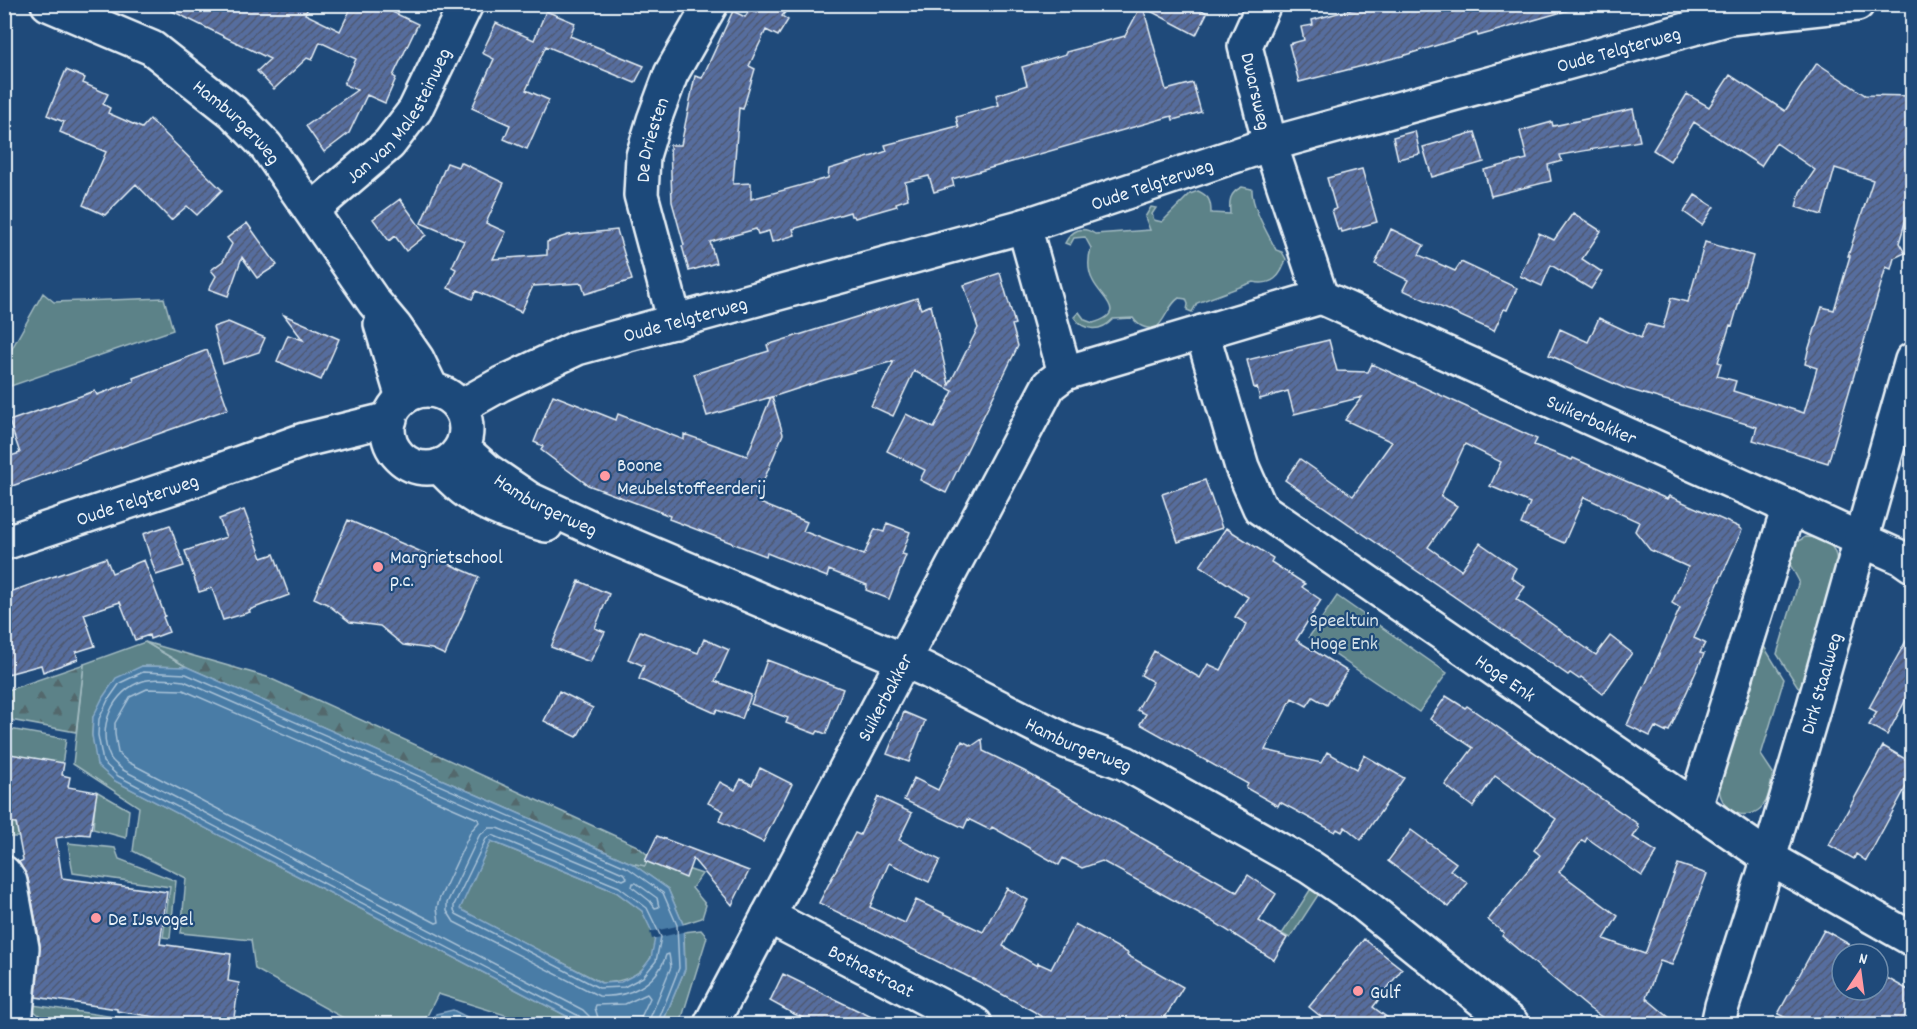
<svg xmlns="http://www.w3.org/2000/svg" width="1917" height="1029" font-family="Dekko,sans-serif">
  <defs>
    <pattern id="forest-firs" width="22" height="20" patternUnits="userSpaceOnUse" patternTransform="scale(1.5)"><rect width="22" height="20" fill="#5b8288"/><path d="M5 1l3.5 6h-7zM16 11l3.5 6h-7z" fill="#52686c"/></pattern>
    <pattern id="building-hatch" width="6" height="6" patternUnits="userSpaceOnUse" patternTransform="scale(1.5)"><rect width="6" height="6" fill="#576d9e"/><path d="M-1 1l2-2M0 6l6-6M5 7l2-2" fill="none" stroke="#4e5970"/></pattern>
  </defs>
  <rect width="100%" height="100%" fill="#1f4a7a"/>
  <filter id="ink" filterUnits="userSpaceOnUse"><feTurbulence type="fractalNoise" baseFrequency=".0167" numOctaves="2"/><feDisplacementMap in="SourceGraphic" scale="12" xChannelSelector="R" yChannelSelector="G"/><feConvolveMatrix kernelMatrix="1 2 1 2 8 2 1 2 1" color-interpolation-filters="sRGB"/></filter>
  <g filter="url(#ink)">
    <!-- green -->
    <path fill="#5b8288" stroke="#a2bac0" stroke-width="1.5" d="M1242,187L1252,189C1251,206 1268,234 1276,250L1282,252L1286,259C1281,277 1272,286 1253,282L1197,303L1192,312L1187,310L1188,304L1186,299L1179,298C1168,305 1166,320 1155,329C1145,328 1139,327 1133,318L1113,319C1101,332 1084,332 1074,317L1079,312L1085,320L1093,323C1129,313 1101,298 1093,281C1087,270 1088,259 1091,248L1085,237L1074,238L1070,245L1065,243C1072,230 1082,225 1095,234L1150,230L1145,217L1151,207L1156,208L1152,214L1154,220L1162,222L1190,194L1198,191C1209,196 1211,201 1211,213L1230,214C1229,201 1229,193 1242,187Z
      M43,293L54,302L164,298L173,330L5,388V361Z
      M1805,537C1823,537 1836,543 1837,562L1800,690L1777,654L1799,581L1786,557C1791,548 1795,542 1805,537Z
      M1337,596L1447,673L1419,712L1309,637Z
      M145,642L187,667L142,666L93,717L92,735L98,765L115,781L582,1024H534L438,994L423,1024H354L255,969L251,940L181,933L186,878L133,851L139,807L73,764L84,664Z
      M1763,645L1784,679L1761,755L1773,773C1771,782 1770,793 1766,801C1753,825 1721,815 1719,788Z
      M4,728L66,739L62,764L5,758Z
      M96,791L129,810L126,838L93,829Z
      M5,819L33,826L30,837H5Z
      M491,841L616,892L642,911L656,938C654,944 654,952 651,957C642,977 621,982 602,983L459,909Z
      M68,843L115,848L119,859L176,881L170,938L163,937L170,887L73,873Z
      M649,856L702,874L692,888L706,905L702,918L683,924L668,889L631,863L645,866Z
      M1312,887L1320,892L1290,938L1282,934Z
      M701,930L707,937L680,1024H662L685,969L684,932Z
      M26,1004L162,1024H46V1021Z"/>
    <!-- forest -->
    <path fill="url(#forest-firs)" stroke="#a2bac0" stroke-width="1.5" d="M145,642L267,677L637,846L649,856L645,866L631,863L187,667Z
      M84,664L76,732L5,719V691Z"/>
    <!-- water -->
    <path fill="#497ba6" stroke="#89aac7" stroke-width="1.5" fill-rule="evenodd" d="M142,666L187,667L631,863L668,889L683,924L685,969L662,1024H582L115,781L97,765L92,735L93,717L103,697L116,678ZM491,841L616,892L642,911L655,938L651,958L640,972L621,982L601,983L460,909Z
      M453,1010L480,1024H481H431L436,1014Z"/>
    <!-- pier -->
    <path fill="#1f4a7a" d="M686,924L687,931L652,939L650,932Z"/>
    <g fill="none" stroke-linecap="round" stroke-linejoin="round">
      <!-- shore -->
      <path stroke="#a8c2d7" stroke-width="1.5" d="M147,689L183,690L478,819L479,822L471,831L439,900L437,908L439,922L436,923L128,762L118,753L115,734V723L130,697Z
        M492,835L619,887L647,908L661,937L656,961L643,977L624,987L599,988L456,914L454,910V905L486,839Z
        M633,883H636L657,898L659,907L655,908L650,901L632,887Z
        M583,1024L582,1020L579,1016L118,776L103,762L98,735L99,719L108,700L120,683L143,672L186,674L628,868L663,893L677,925L679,968L657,1024
        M591,1024L589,1016L583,1010L123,770C119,766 112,762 110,757C96,728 113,690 143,681C154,677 172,680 184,681L625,874L627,878L623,880L522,838L497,828H489L479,836L447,903V911L454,922L599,996C627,998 657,985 666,955L669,954L671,967L650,1018L649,1024
        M600,1024L595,1008L596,1005L625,1004L647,994L650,998L642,1015L640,1024"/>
    </g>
    <!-- building -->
    <path fill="url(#building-hatch)" stroke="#e8f1f8" stroke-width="1.5" d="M158,4H310L305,14L340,31L353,4H391L388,10L418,24L393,76L396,78L385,103L367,95L349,133L324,152L306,126L357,90L344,84L356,59L320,42L312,60L307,58L274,89L257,71L270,59Z
      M762,4H792L782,16L788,20L778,36L766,30L749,66L755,69L743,109L739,108L733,184L751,183V199L828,178L829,169L876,155L887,151L885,145L958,126L959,129L956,117L999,105L996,95L1027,85L1022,67L1066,54V52L1125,36L1141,6L1138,4H1191L1207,13L1196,35L1143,7L1166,90L1193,83L1201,112L1173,120L1172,116L952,179L954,186L934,192L929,176L905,182L908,199L896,203L897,206L855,218L854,216H851L850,212L793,229L795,235L772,242L769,231L758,234L756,229L710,242L716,263L689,271L682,246L684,245L672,202L670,145H681L695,76L702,78L733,11L745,17L750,9L757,13Z
      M1371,4H1569V10L1478,36L1477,33L1402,56L1299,82L1289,44L1304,40L1301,27L1313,25L1312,20Z
      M546,11L575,23L570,36L644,66L635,83L546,46L526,90L549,100L527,149L504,139L510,125L472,108L494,59L482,53L496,23L534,40Z
      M1817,63L1865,95L1912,96V214L1908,213L1899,243L1905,253L1894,258L1891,269L1886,267L1828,463L1753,440L1757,427L1624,388L1549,355L1560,329L1588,342L1599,318L1641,338L1646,324L1663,328L1671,298L1688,302L1705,242L1753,256L1732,326L1730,325L1718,362L1721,363L1717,376L1736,381L1733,391L1804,413L1817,368L1805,364L1808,351L1822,307L1834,310L1850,256H1848L1873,180L1835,168L1822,215L1796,207L1800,192L1815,170L1776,143L1761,166L1694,122L1670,161L1653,150L1687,94L1709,107L1730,75L1785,111Z
      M66,70L85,78L83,83L108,94L103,104L110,108L108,113L142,128L150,119L222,190L197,215L187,206L171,220L136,184L105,215L83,205L106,152L60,132L64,122L47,115Z
      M1633,109L1640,141L1560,155L1562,161L1548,165L1551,181L1491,196L1484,170L1527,159L1520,131L1552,122L1553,126Z
      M1415,131L1420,154L1398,159L1393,137Z
      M1475,132L1484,162L1432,177L1423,147Z
      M460,162L504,183L486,223L506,232L493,259L547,255V242L568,235L617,230L632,280L585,294L582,283L533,286L521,312L476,291L472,299L448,288L456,269L452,267L464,241L421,223L447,163L458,167Z
      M1362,169L1377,222L1342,232L1341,229L1338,230L1332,210L1336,209L1327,178Z
      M1695,195L1714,207L1702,225L1684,212Z
      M400,199L426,235L406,251L395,236L389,241L373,219Z
      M1573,213L1601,231L1582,259L1602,272L1591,289L1551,265L1542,286L1520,276L1539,233L1554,240Z
      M247,223L277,265L257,278L242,257L228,296L209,289L216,276L211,270L223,261L232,244L227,238Z
      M1391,229L1424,245L1419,255L1455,271L1461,262L1517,288L1507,310L1504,309L1494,331L1403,290L1408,280L1375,264Z
      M1000,273L1015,324L1012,325L1018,346L946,493L920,480L925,470L887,451L906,414L934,428L953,391L914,371L893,416L871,406L894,361L824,380L772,397L783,434L756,499L760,501V503L807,522L803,531L864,555L875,529L884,532L887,523L910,532L902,554L906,555L889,599L866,590L867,585L829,570L827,577L767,553L766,556L669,519L670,516L660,512L588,485L541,450L543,446L534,442L553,395L616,420L618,414L684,440V434L747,456L771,397L707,416L694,374L769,351L767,345L917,298L921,309L931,305L949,385L978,328L964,285Z
      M284,315L339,339L321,380L277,361L288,335L303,340Z
      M228,322L265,338L259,352L223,364L213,327Z
      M1329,340L1337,371L1368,372L1372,364L1537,439L1534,445L1572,460L1573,458L1667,499L1669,496L1739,527V528L1742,530L1694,638L1705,643L1700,653L1704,654L1669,731L1666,730L1665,732L1655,727L1650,736L1627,725L1680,608L1672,603L1688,567L1650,550L1635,531L1639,522L1584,497L1564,543L1521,524L1530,503L1490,486L1501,462L1465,444L1441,496L1457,506L1428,547L1461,570L1480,543L1516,568L1511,577L1525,587L1516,599L1596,655L1610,636L1632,653L1603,694L1581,677L1579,679L1570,673L1568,675L1285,480L1300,459L1353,496L1392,442L1345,420L1362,397L1294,414L1288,391L1260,399L1257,387L1254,388L1247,360Z
      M207,350L228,409L12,486L4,466V458L20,453L9,421L95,391L97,395L134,381L133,378Z
      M1205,480L1222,528L1178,542L1162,494Z
      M244,510L262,558L274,554L289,595L249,610L250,612L223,620L212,588L199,592L185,551L226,537L219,519Z
      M348,520L479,577L445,655L432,649L403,645L380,626L350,622L327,604L314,598Z
      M170,525L184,566L156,575L143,534Z
      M1226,528L1273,558L1271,562L1305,584L1302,587L1321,600L1296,640L1347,671L1327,705L1313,697L1307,706L1292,698L1265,750L1321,763L1327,752L1357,769L1364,755L1404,778L1361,840L1345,827L1342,832L1337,829L1335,832L1280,802L1278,806L1246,788L1248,784L1140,724L1146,714L1137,710L1153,682L1141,675L1154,651L1200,678L1208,664L1221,670L1247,624L1235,617L1248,597L1200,566Z
      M106,558L112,573L144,560L165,616L163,617L169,632L150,639L149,635L135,640L120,602L84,614L95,646L76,652L78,659L43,672L41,665L4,675V594Z
      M579,581L609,594L595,628L605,632L590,662L551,647Z
      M1912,630V688L1887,735L1869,725L1877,712L1869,708Z
      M640,631L698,653L704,639L729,650L715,681L751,695L742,719L717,710L715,713L639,679L644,666L628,659Z
      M767,660L843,689L826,734L818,731L816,734L786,723L788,718L751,704Z
      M559,691L593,708L577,737L544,721Z
      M1446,696L1465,708L1467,706L1638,824L1637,826L1639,828L1633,837L1657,852L1642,876L1587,838L1585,842L1582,840L1559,872L1618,916L1604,939L1645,954L1678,864L1707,874L1672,965L1660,961L1646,998L1677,1024H1612L1590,1009L1502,936L1504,933L1488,920L1540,855L1534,850L1556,819L1495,776L1473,807L1445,785L1473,748L1430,719Z
      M904,712L925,721L909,762L887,754Z
      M982,739L983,751L1024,771L1237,892L1248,875L1276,894L1259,921L1287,938L1274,960L1208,918V919L1102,861L1082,868L1063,858L1059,865L992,827L990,830L968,819L964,828L904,800L914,778L938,790L962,741L972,746Z
      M1883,746L1912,763V776L1866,861L1856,854L1854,859L1829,845Z
      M4,753L64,763L62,775L70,777L68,787L97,792L90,835L80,834L56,838L62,878L167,892L160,944L231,954L228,981L239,983L233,1024H178L180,1021L117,1011V1009L36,997L40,945L28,879L19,862L23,860L16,823L4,822Z
      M760,768L792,784L763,842L719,821L724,811L708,803L720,782L735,790L741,779L752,785Z
      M878,797L912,813L899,840L940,860L929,882L889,863L870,907L905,923L916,900L983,932L1007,888L1028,900L1003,946L1037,966L1038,963L1051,969L1075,924L1128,953L1127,955L1183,987L1161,1024H1052L1033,1011L983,984L819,903L855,833L860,835Z
      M1411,830L1456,863L1450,870L1468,883L1449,907L1388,861Z
      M657,836L749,871L732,905L693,859L686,878L645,861Z
      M1824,930L1849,944L1844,954H1842V990H1878V973L1912,992V1024H1798L1778,1014Z
      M1364,939L1402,969L1373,1007L1396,1024H1330L1309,1007Z
      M783,974L828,996L886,1024H816L792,1013L770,1001Z"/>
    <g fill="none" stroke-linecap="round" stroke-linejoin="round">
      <defs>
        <g id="minor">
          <path id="s1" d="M48,4L152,48L233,112L266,146L374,302L395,327L417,359L432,390"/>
          <path id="s2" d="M312,210L389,144L415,110L466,4"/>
          <path d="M1024,226L1065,373"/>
          <path id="s3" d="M1321,297L1902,558L1912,565"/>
          <path id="s4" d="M675,322L641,195L643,156L654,120L671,74L711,4"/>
          <path d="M381,324L403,398"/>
          <path id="s5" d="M1202,332L1242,467L1260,508L1769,858L1912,939"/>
          <circle cx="427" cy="429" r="39"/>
          <path id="s6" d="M460,407L501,384L577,348L1024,226L1270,144L1730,18L1857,4"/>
          <path id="s7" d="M462,448L488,471L529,499L607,535L924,669L1068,742L1125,763L1310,867L1357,899L1512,1024"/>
          <path d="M439,466C448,475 457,485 467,492C490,508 519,517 546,525"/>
          <path id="s8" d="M4,543L179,485L304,440L390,419"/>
          <path d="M1695,807L1789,507"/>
          <path d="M4,873L10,882L22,948L15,1024"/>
          <path id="s9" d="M768,916L975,1024"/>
          <path id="s10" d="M711,1024L1049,385L1065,373L1321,297L1270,144L1245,46L1264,4"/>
          <path id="s11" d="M1718,1024L1722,1006L1769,858L1811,716L1912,360"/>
        </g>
      </defs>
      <!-- minor casing -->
      <use href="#minor" stroke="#e8f1f8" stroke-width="38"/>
      <!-- minor -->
      <use href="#minor" stroke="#1f4a7a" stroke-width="33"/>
    </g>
  </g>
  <!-- markers -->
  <g fill="#ff9aa2" stroke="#1f4a7a" stroke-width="2">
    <circle cx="605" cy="476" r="6"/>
    <circle cx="378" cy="567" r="6"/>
    <circle cx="96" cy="918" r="6"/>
    <circle cx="1358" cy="991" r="6"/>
  </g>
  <g text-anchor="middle" stroke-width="4.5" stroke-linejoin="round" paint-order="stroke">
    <!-- street labels -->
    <g font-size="20" fill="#e8f1f8" stroke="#1f4a7a">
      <text dy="7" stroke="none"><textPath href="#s6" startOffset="1215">Oude Telgterweg</textPath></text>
      <text transform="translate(1257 91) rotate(77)" y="7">Dwarsweg</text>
      <text dy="7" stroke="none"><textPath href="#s2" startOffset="130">Jan van Malesteinweg</textPath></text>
      <text dy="7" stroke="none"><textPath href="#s1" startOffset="226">Hamburgerweg</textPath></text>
      <text dy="7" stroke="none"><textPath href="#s4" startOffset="188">De Driesten</textPath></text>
      <text dy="7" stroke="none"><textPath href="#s6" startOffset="729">Oude Telgterweg</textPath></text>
      <text dy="7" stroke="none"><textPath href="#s6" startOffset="243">Oude Telgterweg</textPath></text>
      <text dy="7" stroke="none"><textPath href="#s3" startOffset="297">Suikerbakker</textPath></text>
      <text dy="7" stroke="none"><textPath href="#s8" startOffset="140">Oude Telgterweg</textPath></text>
      <text dy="7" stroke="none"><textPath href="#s7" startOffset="102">Hamburgerweg</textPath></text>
      <text dy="7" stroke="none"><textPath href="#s5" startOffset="484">Hoge Enk</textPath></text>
      <text dy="7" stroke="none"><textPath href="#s11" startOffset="356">Dirk Staalweg</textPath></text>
      <text dy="7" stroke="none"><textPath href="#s10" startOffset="370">Suikerbakker</textPath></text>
      <text dy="7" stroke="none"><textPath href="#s7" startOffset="687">Hamburgerweg</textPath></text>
      <text dy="7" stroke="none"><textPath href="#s9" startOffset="117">Bothastraat</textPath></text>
    </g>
    <!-- poi labels -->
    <g font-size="20" fill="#e8f1f8" stroke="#1f4a7a" text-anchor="start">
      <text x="617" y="471">Boone<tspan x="617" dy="23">Meubelstoffeerderij</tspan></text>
      <text x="390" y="563">Margrietschool<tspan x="390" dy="23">p.c.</tspan></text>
      <text x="108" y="925">De IJsvogel</text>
      <text x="1370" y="998">Gulf</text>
    </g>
    <!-- park labels -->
    <g font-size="20" fill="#d3e0e7" stroke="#1f4a7a">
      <text x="1344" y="626">Speeltuin<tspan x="1344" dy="23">Hoge Enk</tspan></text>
    </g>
  </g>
  <!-- margin -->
  <rect width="1917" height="1029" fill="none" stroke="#1f4a7a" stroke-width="24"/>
  <rect x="12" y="12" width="1893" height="1005" fill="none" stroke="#e8f1f8" stroke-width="2" filter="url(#ink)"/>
  <!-- north arrow -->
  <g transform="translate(1860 972) rotate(13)"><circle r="28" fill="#1f4a7a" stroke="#6f8dac" stroke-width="1.5"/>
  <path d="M0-4.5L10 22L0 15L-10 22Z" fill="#ff9aa2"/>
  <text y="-9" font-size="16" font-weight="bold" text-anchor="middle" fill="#e8f1f8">N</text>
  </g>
</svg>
